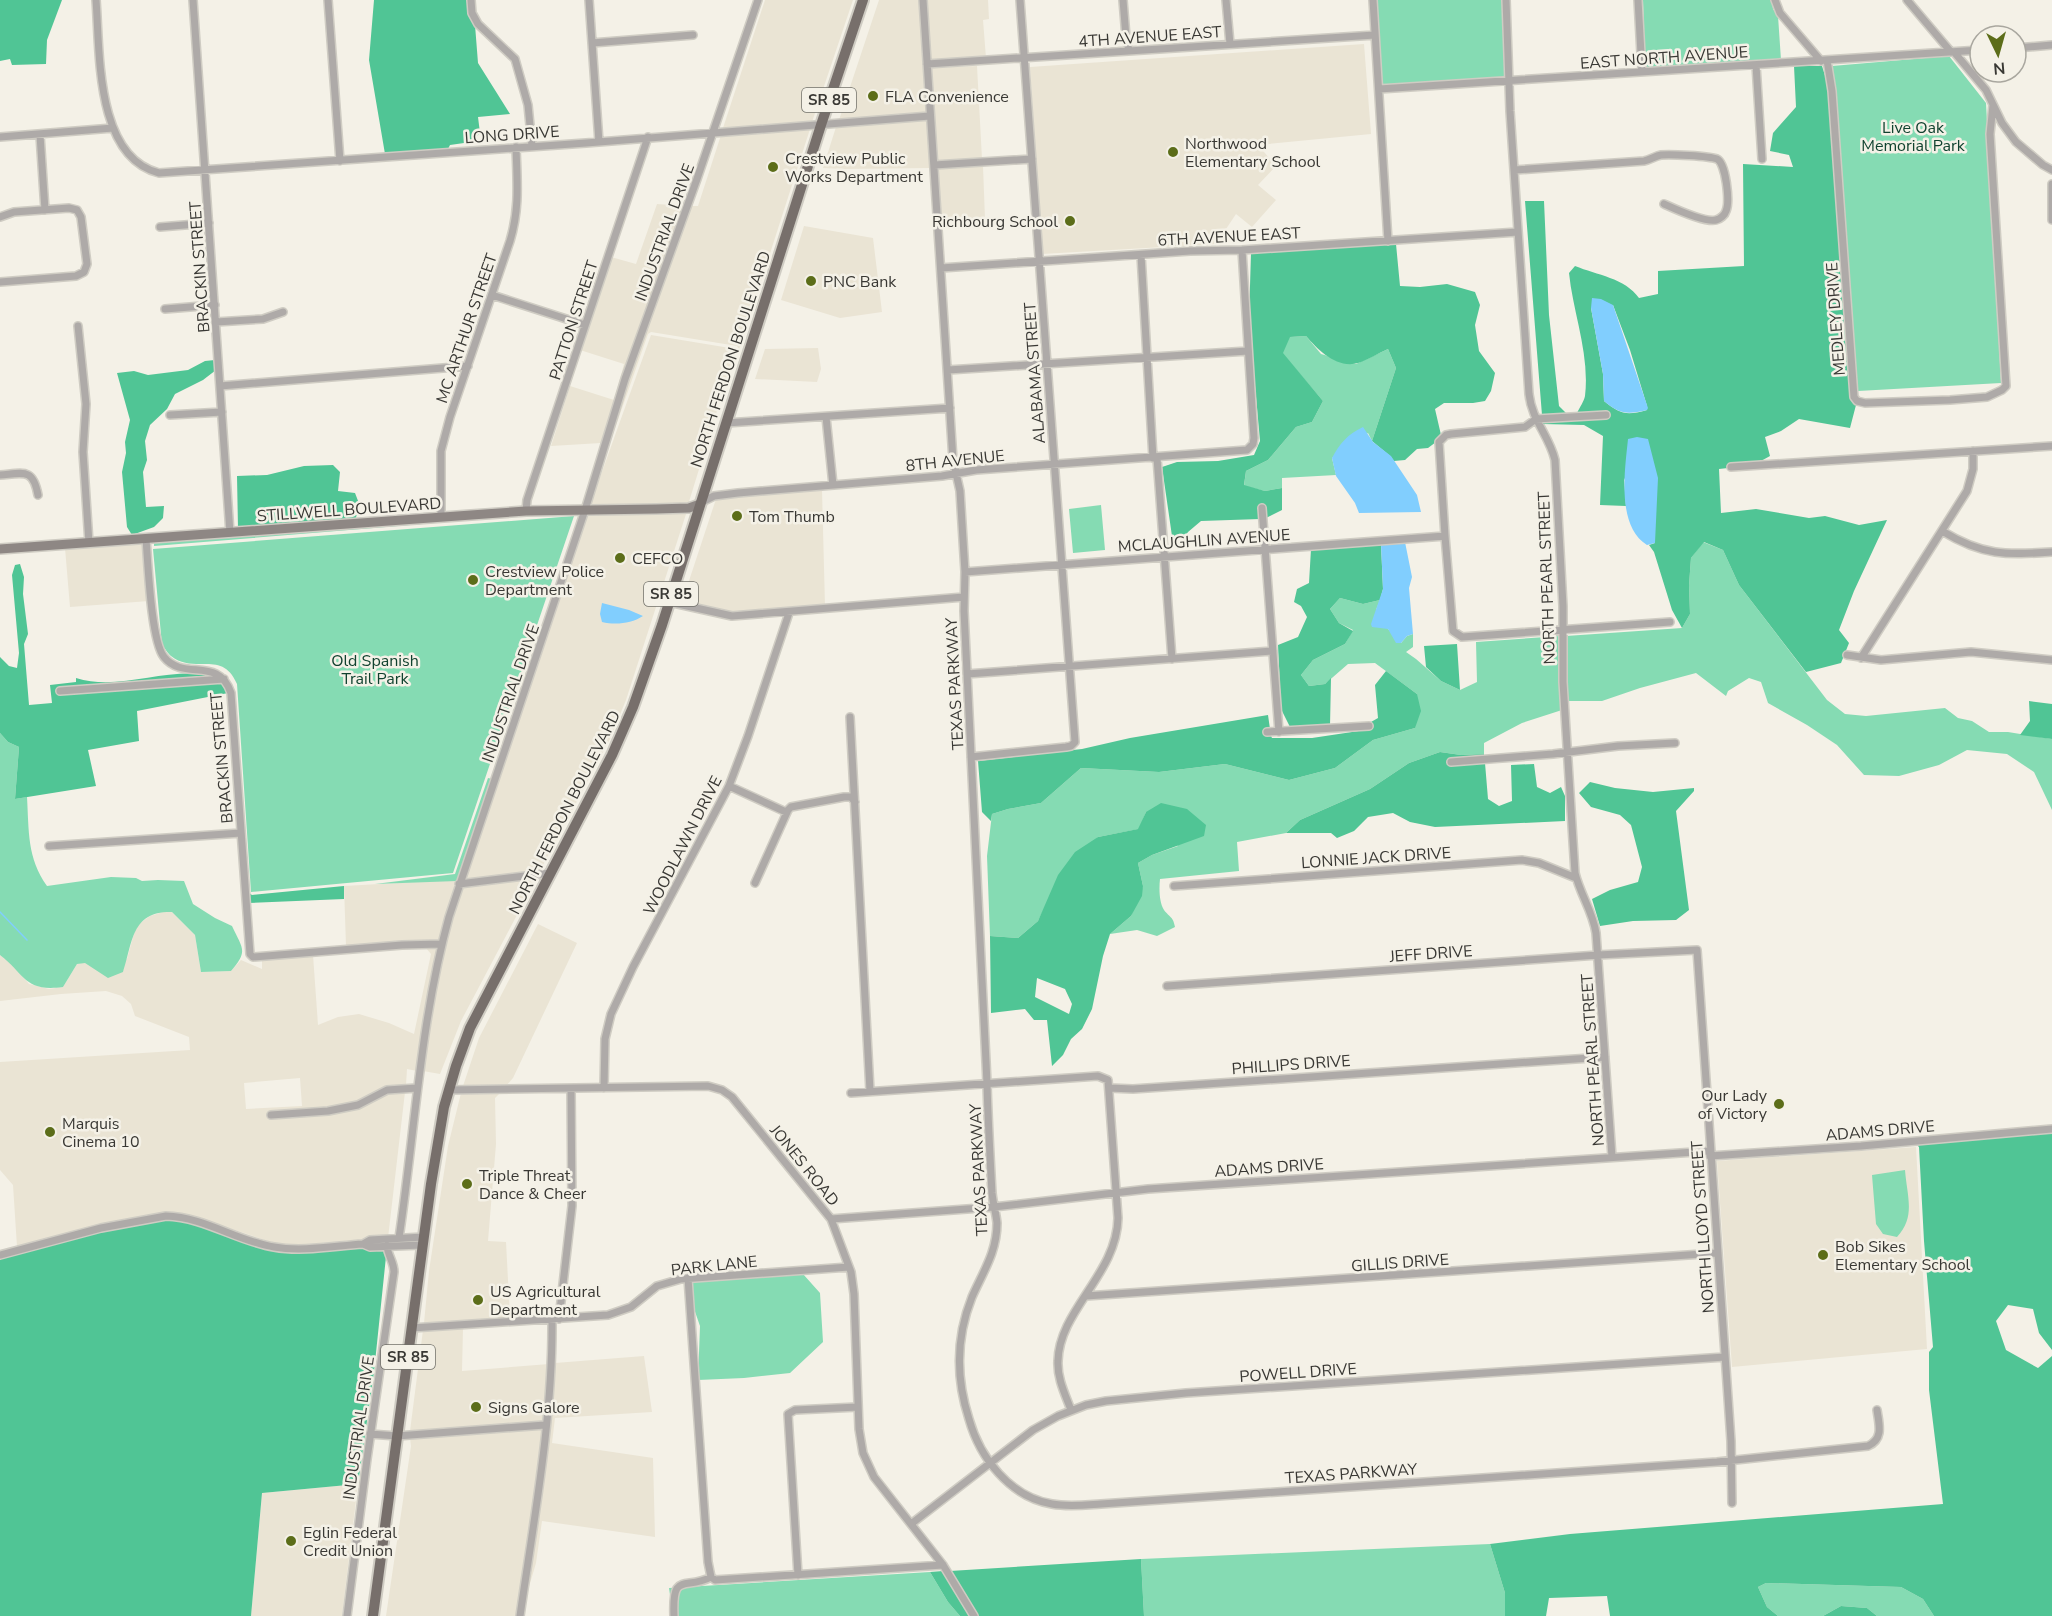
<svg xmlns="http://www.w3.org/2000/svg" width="2052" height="1616" font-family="'Nunito Sans',sans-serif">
  <rect width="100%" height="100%" fill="#f4f1e7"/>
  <!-- built -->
  <path fill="#eae4d4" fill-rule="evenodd" d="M765,0H853L812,122L723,128Z
    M879,0H920L927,113L839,120Z
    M926,0H988L989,19L983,20L986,58L930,61Z
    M1364,44L1371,134L1258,145L1276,166L1258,185L1276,200L1252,227L1236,214L1216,244L1042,254L1030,67Z
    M977,66L982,159L936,162L930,68Z
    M927,119L931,168L843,169L823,168L836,127Z
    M810,129L739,350L737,346L651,332L648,334L605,457L628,380L691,206H698L721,135Z
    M983,166L985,219L941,224L937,169Z
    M657,204L684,206L583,506H582L601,443L551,446L570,386L614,400L624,364L580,350L611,257L636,264Z
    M804,226L873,238L882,312L840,318L781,300Z
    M651,335L736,349L688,505L589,508Z
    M818,348L821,369L817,382L755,379L765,349Z
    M822,490L825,606L732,613L682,602L716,499Z
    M687,511L626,700L610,739L540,871L465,880L587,513Z
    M143,543L149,601L70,607L65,548Z
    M536,879L461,1021L440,1074L423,1071L444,945L461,887Z
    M433,881H456L439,941L346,946L344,886Z
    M163,912H172L195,935L201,972L231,971L241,960L262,969V959L313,955L318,1025L338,1017L359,1014L389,1023L414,1034L431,954L426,948H437L431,974L417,1071L407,1069L406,1085L386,1087L358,1102L327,1107L268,1112L269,1119L328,1114L359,1108L388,1093L405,1092L388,1238L294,1245L277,1244L204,1220L177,1213H166L100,1224L17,1247L13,1185L0,1170V1062L190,1050L189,1037L135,1016L131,1004L122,996L106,991L61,994L0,1001V955L11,963L29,984L49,989L63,987L77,964L85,962L97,969L127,959L136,926L150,916ZM300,1078L302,1106L246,1109L244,1083Z
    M538,924L577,943L513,1078L506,1086H463L479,1038Z
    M461,1093H500L495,1098L496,1144L488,1241L506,1242L510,1318L424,1323L429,1271L448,1146Z
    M1916,1147L1927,1349L1732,1367L1717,1161Z
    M463,1328L462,1371L549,1364L543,1422L410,1431L423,1330Z
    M644,1356L652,1412L555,1418L552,1443L653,1458L655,1537L542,1521L536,1563L526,1597L555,1363Z
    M542,1429L518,1616H386L411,1446L410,1438Z
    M358,1484L342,1616H251L262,1493Z"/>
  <!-- green -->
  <path fill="#85dbb3" d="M1376,0H1503L1507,78L1381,86Z
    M1643,0H1772L1773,9L1778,16L1781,60L1645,68Z
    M1949,56L1986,103L2001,383L1858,391L1832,66Z
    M1306,336L1321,354L1356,364L1388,349L1396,368L1372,441L1368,433L1332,458L1336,475L1282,478V488L1265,491L1244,486L1246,471L1268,460L1296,427L1312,422L1323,401L1282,353L1289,337Z
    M1101,505L1105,550L1073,553L1069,509Z
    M574,516L453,873L251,892L237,684C222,649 195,675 171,656C168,654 165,648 162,645L153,549Z
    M435,521V523L154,546V543Z
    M1703,542L1723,550L1739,585L1827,700L1845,714L1866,716L1945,708L1958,718L1972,721L1989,732H2008L2052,739V810L2034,772L2007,754L1967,750L1939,765L1899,776L1864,775L1837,745L1807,725L1768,703L1761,682L1749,678L1728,691L1726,696L1696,673L1640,688L1602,701H1567L1566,636L1682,628L1690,614L1689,585L1691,558Z
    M1340,598L1363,604L1380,600L1376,610L1388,629L1401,643L1407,636L1413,634V647L1406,652L1416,659L1441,681L1460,690L1477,682L1476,642L1560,636L1562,710L1522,723L1484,743V754L1461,755L1440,752L1409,763L1370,789L1300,820L1286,833L1237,842L1239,871L1160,879C1159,888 1159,902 1164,910C1170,918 1173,916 1175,927L1157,936L1137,930L1110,934L1131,916L1143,886L1138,863L1152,855L1178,846L1146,812L1139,829L1098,837L1045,907L1038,921L1018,938L990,936L987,856L992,814L1008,809L1041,803L1081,768L1159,772L1225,764L1289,780L1335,768L1373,740L1415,728L1417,694L1375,663L1348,664L1325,684L1309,686L1301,675L1313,660L1345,644L1353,630L1339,623L1330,609Z
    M0,733L8,742L19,747L15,799L27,797C29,831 27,858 47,886L111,877L136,878L142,881L158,880L184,881L193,904L215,918L232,926C242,948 249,951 231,971L201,972L195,935L172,912C131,911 133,942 123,972L108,978L85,963L77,964L63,987C24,992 26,975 0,955Z
    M488,778L492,779L457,881L375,884L455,874Z
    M1905,1170C1907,1196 1916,1217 1897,1237L1883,1234L1876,1224L1872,1175Z
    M803,1274L820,1293L823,1342L790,1373L744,1378L698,1380L700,1326L692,1303L691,1282Z
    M1490,1544L1505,1593V1616H1144L1141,1559Z
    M930,1572L948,1602L960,1616H673L669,1588Z
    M1766,1583L1901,1587L1923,1599L1934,1616H1877L1867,1608L1841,1606L1823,1616H1778L1767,1607L1758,1587Z"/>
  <!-- forest -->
  <path fill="#50c595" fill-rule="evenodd" d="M0,0H62L47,40L46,64L12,65L10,59L0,61Z
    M374,0H468L469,14L475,25L478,63L510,114L478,117L480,133L471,142L450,145L448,149L385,154L369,60Z
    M1794,66H1822L1828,85L1851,397L1856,405L1850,428L1799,419L1781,431L1765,437L1770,456L1761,461L1728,463V468L1719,469L1721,513L1756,509L1809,518L1825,516L1859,525L1887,520L1854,591L1839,630L1849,643L1841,663L1806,672L1739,585L1723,550L1704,542L1691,558L1689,585L1690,614L1682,628L1672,610L1654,552L1649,545L1655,543L1624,478L1626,506L1600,505L1603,436L1584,425L1543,424V422L1609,418L1608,411L1577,413C1580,407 1584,401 1585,396C1590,354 1573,313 1569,273L1575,266C1597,275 1625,278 1639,298L1658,294V271L1744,266L1743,164L1793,167L1789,155L1770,151L1773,133L1796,107ZM1613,305L1630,350L1647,406V410C1626,416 1620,414 1604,401L1603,374L1591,308Z
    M1525,201H1544L1549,315L1559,406L1566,413L1542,415Z
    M1396,244L1400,286L1420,287L1447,284L1475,292L1480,305L1475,325L1479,351L1495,373L1491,391L1485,401L1473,403H1444L1435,409L1441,435L1436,442L1428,448L1417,449L1405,460L1394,461L1390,456L1372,441L1396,368L1388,349C1378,353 1368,360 1358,363C1337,369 1318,350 1306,336L1290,337L1283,353L1323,401L1312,422L1296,427L1268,460L1246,471L1244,485L1265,491L1282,488V510L1266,518L1265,505H1259L1260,519L1201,521L1188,532L1183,540L1172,536L1162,467L1177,462L1218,461L1254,455L1260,441L1249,319L1251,253Z
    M215,360L216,370L203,380L175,394L167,409L150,425L145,441L147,460L143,472L146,507L164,506L163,518L154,527L132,535L127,527L122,472L126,453L125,442L130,420L117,373L134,371L148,375L188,370L205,361Z
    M333,465L340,472L338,491L355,493L360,506L355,520L238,528L237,476L267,475L304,466Z
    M1381,544L1383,589L1380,600L1363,604L1340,598L1330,609L1339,623L1353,631L1345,644L1313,660L1301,675L1309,686L1325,684L1331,678L1330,726L1290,727L1281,709L1278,645L1298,637L1307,617L1301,606L1294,602L1297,589L1309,583L1311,549Z
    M20,564L24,577L23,594L28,634L24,644L29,705L52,703L50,685L76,682V678C121,692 169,665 215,676L57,688V694L223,682L228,693L137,711L139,741L88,750L96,786L15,799L19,747L8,742L0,733V657L9,666L17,668L19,653L12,575L15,565Z
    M1457,644L1460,690L1441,681L1426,667L1424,646Z
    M1386,671L1417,694L1421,711L1415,728L1373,740L1335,768L1289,780L1225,764L1159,772L1081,768L1041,803L1008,809L992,814L991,821L982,812L978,761L1082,749L1130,738L1268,715L1270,729L1264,730L1265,736H1271L1272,738H1312L1372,729L1371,722L1378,718L1375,685Z
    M2029,701L2052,704V739L2020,735L2030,721Z
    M1440,752L1461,755L1484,754V756L1448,758V765L1485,763L1488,799L1499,806L1512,801L1511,765L1534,764L1537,787L1550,793L1561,787L1565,796V821L1435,827L1410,822L1393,813L1368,817L1354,831L1337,838L1331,833H1286L1300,820L1370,789L1409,763Z
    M240,768L249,893L252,895L344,886V899L248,903Z
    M1590,782L1615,788L1653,792L1694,788V791L1676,811L1689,910L1676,920L1633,921L1600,926L1592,899L1610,890L1638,882L1642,867L1631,825L1620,815L1591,807L1579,793Z
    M1161,803L1187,809L1206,825L1204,836L1152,855L1138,863L1143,886L1142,896L1131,916L1110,934L1103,956L1092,1009L1082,1029L1071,1039L1063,1055L1052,1066L1047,1020H1034L1025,1009L991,1013L990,936L1018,938L1038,921L1058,875L1075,852L1098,837L1138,829L1146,812ZM1037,978L1065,989L1072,1004L1069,1014L1035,997Z
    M2052,1132V1350L2039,1333L2033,1309L2008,1305L1996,1321L2006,1350L2038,1368L2052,1356V1616H1934L1923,1599L1901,1587L1766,1583L1758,1587L1767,1607L1778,1616H1610L1607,1596L1549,1598L1546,1616H1505V1593L1490,1544L1570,1534L1943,1504L1929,1390V1352L1933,1347L1924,1241L1919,1147L1916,1144Z
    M166,1220C204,1221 236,1242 272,1250C288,1254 306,1251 322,1250C344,1248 365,1247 387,1247L374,1372L358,1484L262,1493L251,1616H0V1259L102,1231Z
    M1141,1559L1144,1616H978L950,1571Z
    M943,1571L971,1616H960L948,1602L930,1572Z
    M1841,1606L1867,1608L1877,1616H1823Z"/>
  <!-- water -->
  <path fill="#81cefe" d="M1592,298L1601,299L1613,305L1648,408L1647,410C1626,415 1620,414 1604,401L1603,374L1591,308Z
    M1363,427L1373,442L1391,456L1417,495L1421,512L1359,513L1355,503L1336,476L1332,458C1340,443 1347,435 1363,427Z
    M1637,437L1648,439L1658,478L1655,543L1647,545C1616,526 1625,469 1628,439Z
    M1405,542L1412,577L1409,588L1413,634L1407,636L1401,643H1396L1388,629L1372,627L1371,624L1383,589L1381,544Z
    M602,603L629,610L643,616C631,624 615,625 602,622L600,614Z"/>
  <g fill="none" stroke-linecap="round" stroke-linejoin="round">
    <!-- stream -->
    <path stroke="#81cefe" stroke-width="1.5" d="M0,912L27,940"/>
    <defs>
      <path id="street" d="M96,0C100,51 95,157 159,173L586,143L930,116
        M193,0L230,533
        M328,0L340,161
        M471,0L472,13L478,24L515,59L528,105L532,146
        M589,0L599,142
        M923,0L953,460L960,491L965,572L964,611C972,768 980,926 987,1084C988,1120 990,1157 992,1193C993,1203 996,1213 997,1223C997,1252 983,1272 972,1297C956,1337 956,1379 969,1419C980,1458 1010,1497 1052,1504C1068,1507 1085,1505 1101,1504L1717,1462L1868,1446C1884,1439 1879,1424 1877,1410
        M1123,0L1126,37L1129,51
        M1226,0L1230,44
        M1373,0L1388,241
        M1506,0L1510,111L1529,394C1532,421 1549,435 1555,460L1563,606V682L1575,873C1580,894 1593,912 1596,933L1612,1157
        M1638,0L1642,72
        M1775,0L1780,13L1821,61
        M1907,0L1951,52
        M592,43L693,35
        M2016,48L2052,45
        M1954,52L1986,90L2002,123L2016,142L2043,165L2052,170
        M1827,60L1832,91L1854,397L1857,401L1865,403L1950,400L1987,397L2002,390L2006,386L1990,134L1993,105
        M927,64L1375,35
        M1756,65L1762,159
        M1379,89L1980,50
        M40,135L45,210
        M0,137L113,128
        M934,165L1032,159
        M1515,170L1644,161C1650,160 1655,156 1661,155C1670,154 1709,156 1717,159C1726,163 1730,202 1726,211C1725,215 1720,219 1716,220C1705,223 1675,209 1664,204
        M2052,184V220
        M0,217L14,212L69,208L77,210L81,217L87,264L84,272L76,276L0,282
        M160,227L209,223
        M1141,255L1153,458
        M941,268L1190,251L1242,250L1518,232
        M492,295L585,325
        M165,309L215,305
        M216,322L263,319L283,312
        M78,326L86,404L83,452L89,543
        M948,370L1248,351
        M220,386L468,366
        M170,415L222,412
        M1606,415L1536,419L1525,427L1451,434L1446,435L1439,442L1445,536L1453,631L1462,637L1670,622
        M826,417L833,485
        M726,423L950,408
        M1157,458L1172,659
        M1731,467L2052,446
        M0,475C24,473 33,468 38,495
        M700,503L714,496L738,493L942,476L976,470L1247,450L1253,444L1254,438L1242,250
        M1262,508L1279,732
        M526,511L527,500L648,137
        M441,517V451L450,417L510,241C520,208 517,181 516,147
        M1942,531C1983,556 2006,555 2052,552
        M146,539C148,563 151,641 164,657C184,682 218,655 231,693L250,954L253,957L402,945L441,944
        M965,572L1445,536
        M669,602L732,616L964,597
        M1847,655L1881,660L1971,652L2052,660
        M1861,658L1967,491L1973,469V451
        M967,674L1273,651
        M60,691L224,679
        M850,717L870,1091
        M1267,732L1369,726
        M971,757L1066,747L1071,746L1075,742L1020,0
        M1451,762L1553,754L1618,746L1675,743
        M729,786L786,812
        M49,846L241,833
        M755,883L788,810L791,807L844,797H851L855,802
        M459,884L550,873
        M1174,886L1522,860L1539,863L1576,878
        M1167,986L1598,955L1697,950L1731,1441L1732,1503
        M604,1088L605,1039L611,1014L633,967L729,786L748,736L789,613
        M1109,1088L1133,1089L1605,1057
        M449,1090L708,1086L722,1090L732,1097L831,1219L851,1272L854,1294L859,1429L863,1453L874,1477L943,1565L974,1616
        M851,1093L1098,1076L1108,1080L1118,1218C1117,1274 1059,1310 1058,1361C1057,1378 1065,1394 1071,1410
        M271,1115L328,1111L358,1105L387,1090L417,1088
        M1710,1156L1861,1146L2052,1129
        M831,1219L994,1207L1148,1189L1710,1151
        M399,1238C415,1131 420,1022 449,917L585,510L625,379L697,179L758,0
        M363,1244L370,1240L424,1237
        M0,1255L101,1228L166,1216C204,1217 237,1241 274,1247C302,1252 334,1246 363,1244L370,1247L422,1245
        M688,1278L708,1562L711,1577
        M1086,1296L1717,1253
        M559,1319L572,1206L571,1089
        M412,1328L608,1315L631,1307L657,1286L681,1279L849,1267
        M370,1434L397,1436L545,1425
        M911,1524L1033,1430L1058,1416L1086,1405L1106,1401L1186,1393L1725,1357
        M798,1575L788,1414L795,1410L858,1407
        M347,1616L367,1459L394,1272C394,1262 388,1256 387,1246
        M520,1616C534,1519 553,1417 552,1319
        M674,1616C672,1570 685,1591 711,1577L715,1580L943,1565"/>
      <path id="secondary" d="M0,549L526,511L656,509L689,508L700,504"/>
      <path id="primary" d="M373,1616L431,1184L444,1107L456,1066L470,1028L612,755L633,707L662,625L821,125L863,0"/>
    </defs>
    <!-- street casing -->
    <use href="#street" stroke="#cfccc3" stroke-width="10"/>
    <!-- secondary casing -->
    <use href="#secondary" stroke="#cfccc3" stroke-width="12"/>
    <!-- primary casing -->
    <use href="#primary" stroke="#cfccc3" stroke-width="14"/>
    <!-- street -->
    <use href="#street" stroke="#aeaaa8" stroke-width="7"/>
    <!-- secondary -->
    <use href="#secondary" stroke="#8e8784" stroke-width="9"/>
    <!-- primary -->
    <use href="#primary" stroke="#776f6b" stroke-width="10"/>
  </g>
  <!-- markers -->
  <g fill="#5c6d19" stroke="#f4f1e7" stroke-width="2">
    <circle cx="873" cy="96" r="6"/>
    <circle cx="1173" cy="152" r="6"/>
    <circle cx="773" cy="167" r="6"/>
    <circle cx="1070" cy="221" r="6"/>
    <circle cx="811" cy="281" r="6"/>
    <circle cx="737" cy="516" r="6"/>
    <circle cx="620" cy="558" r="6"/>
    <circle cx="473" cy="580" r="6"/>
    <circle cx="1779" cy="1104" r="6"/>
    <circle cx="50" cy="1132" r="6"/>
    <circle cx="467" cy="1184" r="6"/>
    <circle cx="1823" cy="1255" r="6"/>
    <circle cx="478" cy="1300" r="6"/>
    <circle cx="476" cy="1407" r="6"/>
    <circle cx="291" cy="1541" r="6"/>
  </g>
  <g text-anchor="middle" stroke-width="5" stroke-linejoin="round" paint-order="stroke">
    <!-- shield labels -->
    <g fill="#f4f1e7" stroke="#71706a" stroke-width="1.5">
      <rect x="802" y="88" width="54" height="24" rx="4.5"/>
      <rect x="644" y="582" width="54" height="24" rx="4.5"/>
      <rect x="381" y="1345" width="54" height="24" rx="4.5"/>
    </g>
    <g font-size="15" font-weight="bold" fill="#393834">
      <text x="829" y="105">SR 85</text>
      <text x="671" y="599">SR 85</text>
      <text x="408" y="1362">SR 85</text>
    </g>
    <!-- street labels -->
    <g font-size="16" fill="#393834" stroke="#f4f1e7">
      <text transform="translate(1150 36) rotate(-4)" y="6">4TH AVENUE EAST</text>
      <text transform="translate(1664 57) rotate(-4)" y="6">EAST NORTH AVENUE</text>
      <text transform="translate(512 134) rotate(-4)" y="6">LONG DRIVE</text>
      <text transform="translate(664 232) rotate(-70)" y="6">INDUSTRIAL DRIVE</text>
      <text transform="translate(1229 236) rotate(-3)" y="6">6TH AVENUE EAST</text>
      <text transform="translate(199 267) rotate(-94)" y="6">BRACKIN STREET</text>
      <text transform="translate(1835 319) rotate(-94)" y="6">MEDLEY DRIVE</text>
      <text transform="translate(573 320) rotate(-72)" y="6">PATTON STREET</text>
      <text transform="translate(466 328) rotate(-71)" y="6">MC ARTHUR STREET</text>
      <text transform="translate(730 359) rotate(-72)" y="6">NORTH FERDON BOULEVARD</text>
      <text transform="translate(1034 373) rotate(-94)" y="6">ALABAMA STREET</text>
      <text transform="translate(955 460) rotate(-6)" y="6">8TH AVENUE</text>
      <text transform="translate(349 509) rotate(-4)" y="6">STILLWELL BOULEVARD</text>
      <text transform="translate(1204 540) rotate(-4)" y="6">MCLAUGHLIN AVENUE</text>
      <text transform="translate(1546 578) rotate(-92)" y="6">NORTH PEARL STREET</text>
      <text transform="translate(954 684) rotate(-93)" y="6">TEXAS PARKWAY</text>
      <text transform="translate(510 693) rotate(-71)" y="6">INDUSTRIAL DRIVE</text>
      <text transform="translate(221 758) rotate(-95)" y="6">BRACKIN STREET</text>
      <text transform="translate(564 812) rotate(-63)" y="6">NORTH FERDON BOULEVARD</text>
      <text transform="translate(682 845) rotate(-63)" y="6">WOODLAWN DRIVE</text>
      <text transform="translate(1376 857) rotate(-4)" y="6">LONNIE JACK DRIVE</text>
      <text transform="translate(1431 953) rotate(-4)" y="6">JEFF DRIVE</text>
      <text transform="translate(1592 1060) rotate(-94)" y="6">NORTH PEARL STREET</text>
      <text transform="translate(1291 1064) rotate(-4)" y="6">PHILLIPS DRIVE</text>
      <text transform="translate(1880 1130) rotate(-5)" y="6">ADAMS DRIVE</text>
      <text transform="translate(805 1165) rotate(51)" y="6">JONES ROAD</text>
      <text transform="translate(1269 1167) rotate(-4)" y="6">ADAMS DRIVE</text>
      <text transform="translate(978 1170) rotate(-93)" y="6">TEXAS PARKWAY</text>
      <text transform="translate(1702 1227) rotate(-94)" y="6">NORTH LLOYD STREET</text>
      <text transform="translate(1400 1262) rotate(-4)" y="6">GILLIS DRIVE</text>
      <text transform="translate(714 1265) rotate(-6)" y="6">PARK LANE</text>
      <text transform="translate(1298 1372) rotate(-4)" y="6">POWELL DRIVE</text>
      <text transform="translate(358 1428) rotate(-82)" y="6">INDUSTRIAL DRIVE</text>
      <text transform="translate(1351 1473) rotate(-4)" y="6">TEXAS PARKWAY</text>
    </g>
    <!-- poi labels -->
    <g font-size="16" fill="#393834" stroke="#f4f1e7" text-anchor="start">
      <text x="885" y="102">FLA Convenience</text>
      <text x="1185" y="149">Northwood<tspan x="1185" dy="18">Elementary School</tspan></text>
      <text x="785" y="164">Crestview Public<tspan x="785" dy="18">Works Department</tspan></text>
      <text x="1058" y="227" text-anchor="end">Richbourg School</text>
      <text x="823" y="287">PNC Bank</text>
      <text x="749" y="522">Tom Thumb</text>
      <text x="632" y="564">CEFCO</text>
      <text x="485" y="577">Crestview Police<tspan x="485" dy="18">Department</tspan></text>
      <text x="1767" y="1101" text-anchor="end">Our Lady<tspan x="1767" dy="18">of Victory</tspan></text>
      <text x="62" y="1129">Marquis<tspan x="62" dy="18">Cinema 10</tspan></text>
      <text x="479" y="1181">Triple Threat<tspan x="479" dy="18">Dance &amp; Cheer</tspan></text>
      <text x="1835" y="1252">Bob Sikes<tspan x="1835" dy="18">Elementary School</tspan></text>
      <text x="490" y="1297">US Agricultural<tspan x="490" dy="18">Department</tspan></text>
      <text x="488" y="1413">Signs Galore</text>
      <text x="303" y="1538">Eglin Federal<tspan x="303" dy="18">Credit Union</tspan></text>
    </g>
    <!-- park labels -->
    <g font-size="16" fill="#10422f" stroke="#f4f1e7">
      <text x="1913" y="133">Live Oak<tspan x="1913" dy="18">Memorial Park</tspan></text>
      <text x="375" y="666">Old Spanish<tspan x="375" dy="18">Trail Park</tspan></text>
    </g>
  </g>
  <!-- north arrow -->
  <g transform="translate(1998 54) rotate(175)"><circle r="28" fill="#f4f1e7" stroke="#a9a79f" stroke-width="1.5"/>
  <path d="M0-4.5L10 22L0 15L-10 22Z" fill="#5c6d19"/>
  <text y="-9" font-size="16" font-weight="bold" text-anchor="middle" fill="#393834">N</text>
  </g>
</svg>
